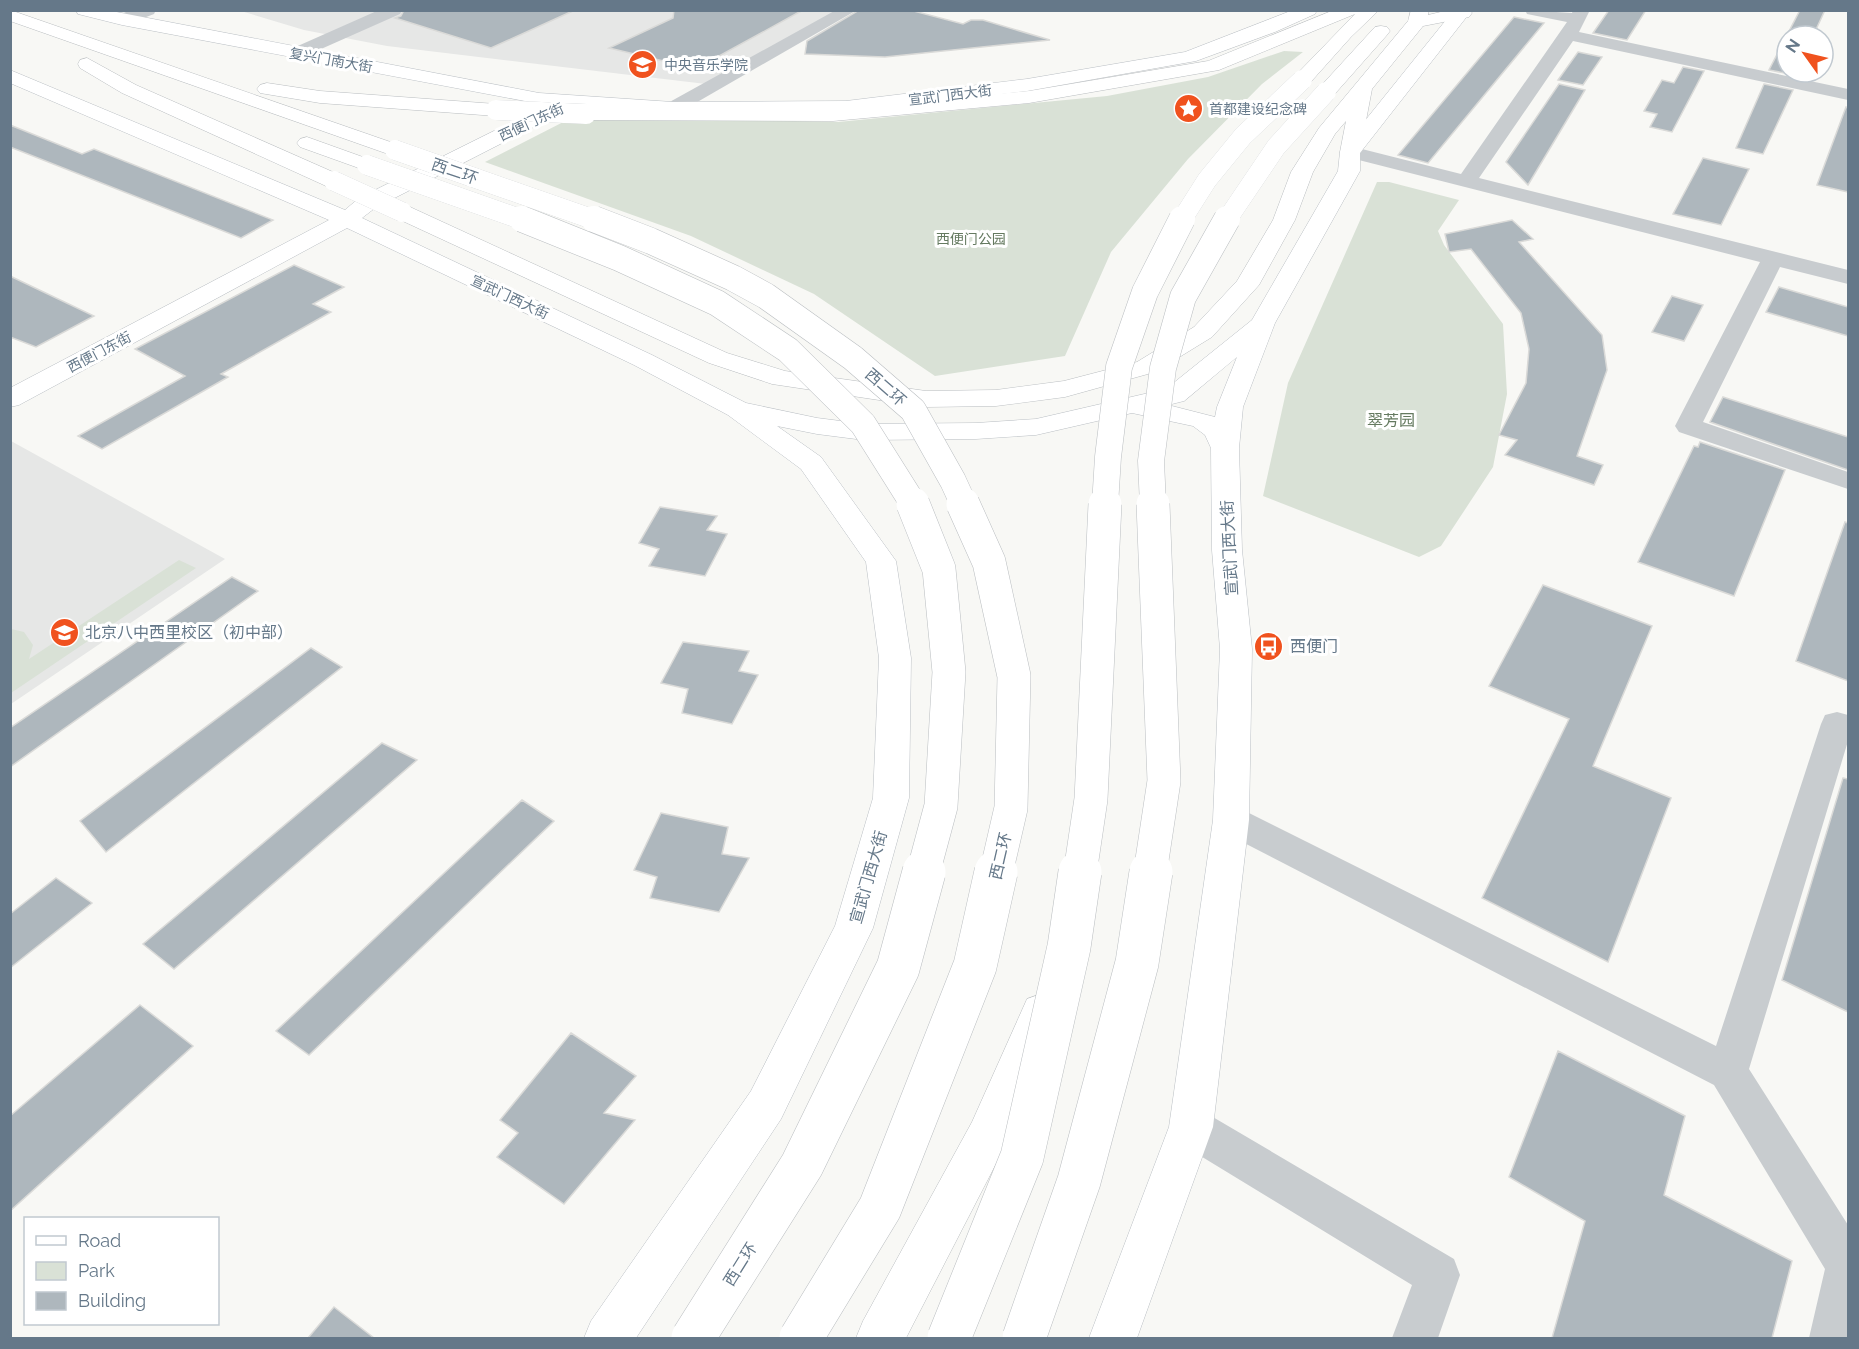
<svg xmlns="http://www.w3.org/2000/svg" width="1859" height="1349" font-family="Raleway,'Noto Sans SC',sans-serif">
  <rect width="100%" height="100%" fill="#f8f8f5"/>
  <!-- built -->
  <path fill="#e6e7e6" d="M241,11H837L706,84L387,46L304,30Z
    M11,441L225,559L11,704Z"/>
  <!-- green -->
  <path fill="#d9e1d6" d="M1284,51L1303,52L1262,84L1188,159L1111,252L1065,356L935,376L814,294L691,236L485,162L575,116L838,122L1107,96L1208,77Z
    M1377,182H1389L1459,200L1438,231L1444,245L1503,324L1507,394L1493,467L1441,546L1419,557L1263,496L1288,383Z
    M179,560L196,568L11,693V629L24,632L33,645L29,659Z"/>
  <!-- building -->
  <path fill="#aeb7bd" stroke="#dadad8" stroke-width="1.5" d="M404,10H575L491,48L395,18L401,16Z
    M674,10H803L710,61L693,57L680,65L609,48L673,18Z
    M859,10H910L963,24L971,20H983L1050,40L885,57L805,54L807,41Z
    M1609,10H1646L1627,40L1593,33Z
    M1800,10H1825L1813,36H1787V72H1796L1795,75L1769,70Z
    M1514,17L1544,23L1428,163L1398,155Z
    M1578,52L1602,57L1583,85L1558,80Z
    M1683,67L1704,71L1672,132L1650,127L1657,114L1644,111L1662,80L1674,83Z
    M1559,84L1585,90L1528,185L1506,162Z
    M1764,84L1793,90L1763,154L1736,148Z
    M1846,107L1848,108V192L1817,185Z
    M10,125L82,154L94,149L273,220L241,238L10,147Z
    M1703,158L1749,169L1721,225L1673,214Z
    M1512,220L1533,239L1519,242L1602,335L1607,370L1577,456L1603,465L1594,485L1505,455L1517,440L1499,435L1526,383L1529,349L1521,313L1471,249L1449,252L1445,234Z
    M294,265L344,287L313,304L331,312L221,374L228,377L102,449L78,436L185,376L135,349Z
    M10,276L94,316L36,347L10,337Z
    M1779,287L1848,307V336L1766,312Z
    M1672,296L1703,305L1684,341L1652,332Z
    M1723,397L1848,437V470L1710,422Z
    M1700,442L1785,470L1734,596L1638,562L1694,446L1698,447Z
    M660,507L717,516L707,530L727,534L705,576L649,566L659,549L639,543Z
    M1845,522L1848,523V681L1796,661Z
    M232,577L258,591L10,767V728Z
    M1543,585L1652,626L1593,766L1671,798L1608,962L1482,898L1569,719L1489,686Z
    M683,642L749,651L739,671L758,675L732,724L682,713L688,689L661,683Z
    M311,648L342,667L106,852L80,821Z
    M382,743L417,760L174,969L143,944Z
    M1843,778L1848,779V1012L1782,980Z
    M522,800L554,821L309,1055L276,1031Z
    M661,813L728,827L722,854L749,858L719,912L650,898L657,877L634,870Z
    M56,878L92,903L10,968V914Z
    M140,1005L193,1046L10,1211V1116Z
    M571,1033L636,1076L604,1113L635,1120L564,1204L497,1157L518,1133L500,1120Z
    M1558,1051L1685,1116L1664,1195L1792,1261L1772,1338H1552L1585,1221L1509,1177Z
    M334,1307L374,1338H308Z"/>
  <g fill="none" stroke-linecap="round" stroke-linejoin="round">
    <defs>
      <path id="secondary" d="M76,10H106L539,93L673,102L846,101L1027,79L1185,52L1293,10H1317L1315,14L1275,32L1196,61L1027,91L846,113L673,114L578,108L565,111L375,208L362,218L652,355L746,403L817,418L864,424L976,423L1036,419L1166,389L1252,320L1338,171L1340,152L1343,148L1454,10H1472L1360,153V171L1275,323L1243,407L1239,448L1242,550L1252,649L1249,820L1213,1127L1137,1338H1089L1169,1127L1213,820L1220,649L1212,550L1211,448L1205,435L1193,426L1132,413L1036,435L976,439L864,440L817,434L777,426L821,457L896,561L911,658L909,798L873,928L781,1119L636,1338H584L591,1321L751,1091L835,926L873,798L879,658L866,562L801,469L728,415L634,365L347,228L19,405L10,407V388L329,220L10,83V70L345,210L359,198L546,105L122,25L78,14ZM1237,357L1217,407L1215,417L1168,405L1184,401Z"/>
      <path id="highway" d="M10,10L402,146L405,150L402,154L395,156L388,154L10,21Z
        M1334,10H1379L1351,37L1309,84H1295L1292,80L1295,76L1355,14L1219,70L1029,103L833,121L586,120L579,118L576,114L579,110L586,108L833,109L1029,91L1208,61Z
        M1411,10H1429L1428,15L1449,10H1470L1472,13L1469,17L1423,26L1372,89L1360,152L1357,156L1350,158L1343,156L1340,152L1346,121L1335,134L1313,172L1295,220L1259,285L1212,337L1155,372L1065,397L996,406L926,407L772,384L709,363L394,217L391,212L394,207L402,205L410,207L727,353L785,371L926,391L996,390L1064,381L1137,362L1194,327L1237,281L1273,220L1291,172L1319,128L1408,21Z
        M1381,26L1387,27L1390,31L1387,35L1333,96H1319L1316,92L1319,88L1375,27Z
        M87,58L136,85L342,176L345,181L342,186L334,187L326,186L122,93L80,68L78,64L80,60Z
        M267,83L320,91L496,104L503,106L506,110L503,114L496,116L320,103L260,93L257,89L260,85Z
        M307,137L374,161L378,165L374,169L367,171L300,147L297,143L300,139Z
        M1041,994L1055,999L1061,1012L1002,1152L906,1338H856L863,1321L972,1122L1027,999Z"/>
    </defs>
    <!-- secondary casing -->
    <use href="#secondary" stroke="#babfc4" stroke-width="1"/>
    <!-- highway casing -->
    <use href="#highway" stroke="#babec1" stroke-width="1"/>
    <!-- street -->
    <path fill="#c8cccf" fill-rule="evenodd" d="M131,10H156L154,14L128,24H116L113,20L116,16Z
      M379,10H402L400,14L303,57H291L288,53L291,49Z
      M836,10H857L680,112H666L664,108L666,104Z
      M1525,10L1572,13L1573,10H1590L1579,32L1848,89V100L1573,41L1479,178L1848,270V284L1780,267L1703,422L1848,472V489L1679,432L1675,426L1760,262L1343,156L1340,152L1343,148L1350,146L1461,174L1567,22L1527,14Z
      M1837,712L1848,715V741L1749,1069L1848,1225V1338H1809L1825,1269L1714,1085L1219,830L1214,820L1219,810L1231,806L1243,810L1716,1046L1821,724L1825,715Z
      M1191,1107L1206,1113L1454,1259L1460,1275L1438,1338H1392L1412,1285L1176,1141L1170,1127L1176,1113Z"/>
    <!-- secondary -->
    <use href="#secondary" fill="#fff" fill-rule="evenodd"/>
    <!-- highway -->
    <use href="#highway" fill="#fff" fill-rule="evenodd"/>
    <defs>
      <path id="highway-bridge-far3" d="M496,110L586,114
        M395,150L598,221
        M367,165L526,221
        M334,181L402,212
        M1181,221L1207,180L1243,136L1302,80
        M1226,221L1276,147L1326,92"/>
      <path id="highway-bridge-far2" d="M522,219L619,258L717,303L788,350L863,424L914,505
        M594,219L651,241L733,278L766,296L853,358L913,410L953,481L964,505
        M1105,505L1108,457L1119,367L1145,292L1182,219
        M1153,505L1151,461L1163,368L1183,297L1227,219"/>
      <path id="highway-bridge-far1" d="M913,504L939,569L949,672L941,806L923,873
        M963,504L989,562L1014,676L1011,808L996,873
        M1080,873L1091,799L1105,504
        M1150,873L1164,781L1153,504"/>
      <path id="highway-bridge" d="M693,1338L802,1165L898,968L924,872
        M801,1338L880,1208L975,966L996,872
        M949,1338L1022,1157L1069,947L1080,872
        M1024,1338L1079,1181L1137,963L1151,872"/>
    </defs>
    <!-- highway-bridge-far3 casing -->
    <use href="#highway-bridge-far3" stroke="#babec1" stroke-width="20" stroke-linecap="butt"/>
    <!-- highway-bridge-far2 casing -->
    <use href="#highway-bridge-far2" stroke="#babec1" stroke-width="27" stroke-linecap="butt"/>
    <!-- highway-bridge-far1 casing -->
    <use href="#highway-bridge-far1" stroke="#babec1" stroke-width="34" stroke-linecap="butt"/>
    <!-- highway-bridge casing -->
    <use href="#highway-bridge" stroke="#babec1" stroke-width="44" stroke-linecap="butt"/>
    <!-- highway-bridge-far3 -->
    <use href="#highway-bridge-far3" stroke="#fff" stroke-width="20"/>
    <!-- highway-bridge-far2 -->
    <use href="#highway-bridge-far2" stroke="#fff" stroke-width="26"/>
    <!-- highway-bridge-far1 -->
    <use href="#highway-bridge-far1" stroke="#fff" stroke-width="33"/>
    <!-- highway-bridge -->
    <use href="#highway-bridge" stroke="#fff" stroke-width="43"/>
  </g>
  <!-- icons -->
  <defs>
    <symbol id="university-disc" viewBox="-11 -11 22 22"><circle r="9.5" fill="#f0521e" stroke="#fff"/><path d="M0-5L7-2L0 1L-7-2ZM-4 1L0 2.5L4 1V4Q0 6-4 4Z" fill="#fff"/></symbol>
    <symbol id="sight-disc" viewBox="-11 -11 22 22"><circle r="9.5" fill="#f0521e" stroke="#fff"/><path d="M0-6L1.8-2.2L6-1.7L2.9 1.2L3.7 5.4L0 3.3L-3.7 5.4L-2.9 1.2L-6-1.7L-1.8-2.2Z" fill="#fff"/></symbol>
    <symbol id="school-disc" viewBox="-11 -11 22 22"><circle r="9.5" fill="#f0521e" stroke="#fff"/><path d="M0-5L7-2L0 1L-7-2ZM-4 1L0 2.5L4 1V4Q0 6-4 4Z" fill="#fff"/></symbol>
    <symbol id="bus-disc" viewBox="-11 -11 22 22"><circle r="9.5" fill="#f0521e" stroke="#fff"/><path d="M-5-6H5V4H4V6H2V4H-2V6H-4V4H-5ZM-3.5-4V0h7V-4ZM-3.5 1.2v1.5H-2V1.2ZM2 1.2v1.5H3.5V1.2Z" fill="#fff"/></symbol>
  </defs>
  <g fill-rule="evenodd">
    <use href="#university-disc" x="626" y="48" width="33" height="33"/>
    <use href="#sight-disc" x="1172" y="92" width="33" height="33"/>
    <use href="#school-disc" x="48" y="616" width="33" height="33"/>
    <use href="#bus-disc" x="1252" y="630" width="33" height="33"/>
  </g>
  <g text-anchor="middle" stroke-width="6" stroke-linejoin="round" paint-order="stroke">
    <!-- far-street labels -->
    <g font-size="14" fill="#657889" stroke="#fff">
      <text transform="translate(331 60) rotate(10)" y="5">复兴门南大街</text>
      <text transform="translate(950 95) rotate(-7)" y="5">宣武门西大街</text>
      <text transform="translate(531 122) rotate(-25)" y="5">西便门东街</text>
      <text transform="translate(510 297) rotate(25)" y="5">宣武门西大街</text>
      <text transform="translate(99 352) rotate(-28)" y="5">西便门东街</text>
    </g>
    <!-- far-poi labels -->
    <g font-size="14" fill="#657889" stroke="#fff" text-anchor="start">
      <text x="664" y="70">中央音乐学院</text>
      <text x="1209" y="114">首都建设纪念碑</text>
    </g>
    <!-- far-park labels -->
    <g font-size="14" fill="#657a60" stroke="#fff">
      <text x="971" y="244">西便门公园</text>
    </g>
    <!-- street labels -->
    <g font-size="16" fill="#657889" stroke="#fff">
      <text transform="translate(455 171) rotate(19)" y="6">西二环</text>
      <text transform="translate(886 387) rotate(41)" y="6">西二环</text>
      <text transform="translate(1229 548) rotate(-93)" y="6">宣武门西大街</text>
      <text transform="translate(1000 856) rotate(-77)" y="6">西二环</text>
      <text transform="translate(868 877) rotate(-74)" y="6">宣武门西大街</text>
      <text transform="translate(740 1264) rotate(-58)" y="6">西二环</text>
    </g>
    <!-- park labels -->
    <g font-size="16" fill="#657a60" stroke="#fff">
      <text x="1391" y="426">翠芳园</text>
    </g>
    <!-- poi labels -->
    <g font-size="16" fill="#657889" stroke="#fff" text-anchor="start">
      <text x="85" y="638">北京八中西里校区（初中部）</text>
      <text x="1290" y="652">西便门</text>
    </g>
  </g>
  <!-- border -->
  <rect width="1859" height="1349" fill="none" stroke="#657889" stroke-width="24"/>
  <!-- legend -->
  <rect x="24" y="1217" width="195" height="108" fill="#ffffff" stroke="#c1c9d0" stroke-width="1.5"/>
  <rect x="36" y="1236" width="30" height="9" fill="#ffffff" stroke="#c1c9d0" stroke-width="1.5"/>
  <text x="78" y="1247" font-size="18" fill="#657889">Road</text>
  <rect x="36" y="1262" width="30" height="18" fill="#d9e1d6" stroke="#c1c9d0" stroke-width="1.5"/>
  <text x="78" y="1277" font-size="18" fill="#657889">Park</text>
  <rect x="36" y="1292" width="30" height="18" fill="#aeb7bd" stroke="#c1c9d0" stroke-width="1.5"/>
  <text x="78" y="1307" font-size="18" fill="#657889">Building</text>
  <!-- north arrow -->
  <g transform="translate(1805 54) rotate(304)"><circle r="28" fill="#ffffff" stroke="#c1c9d0" stroke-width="1.5"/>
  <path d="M0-4.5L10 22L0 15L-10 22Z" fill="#f0521e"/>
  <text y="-9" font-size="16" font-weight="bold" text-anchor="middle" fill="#657889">N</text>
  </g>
</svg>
